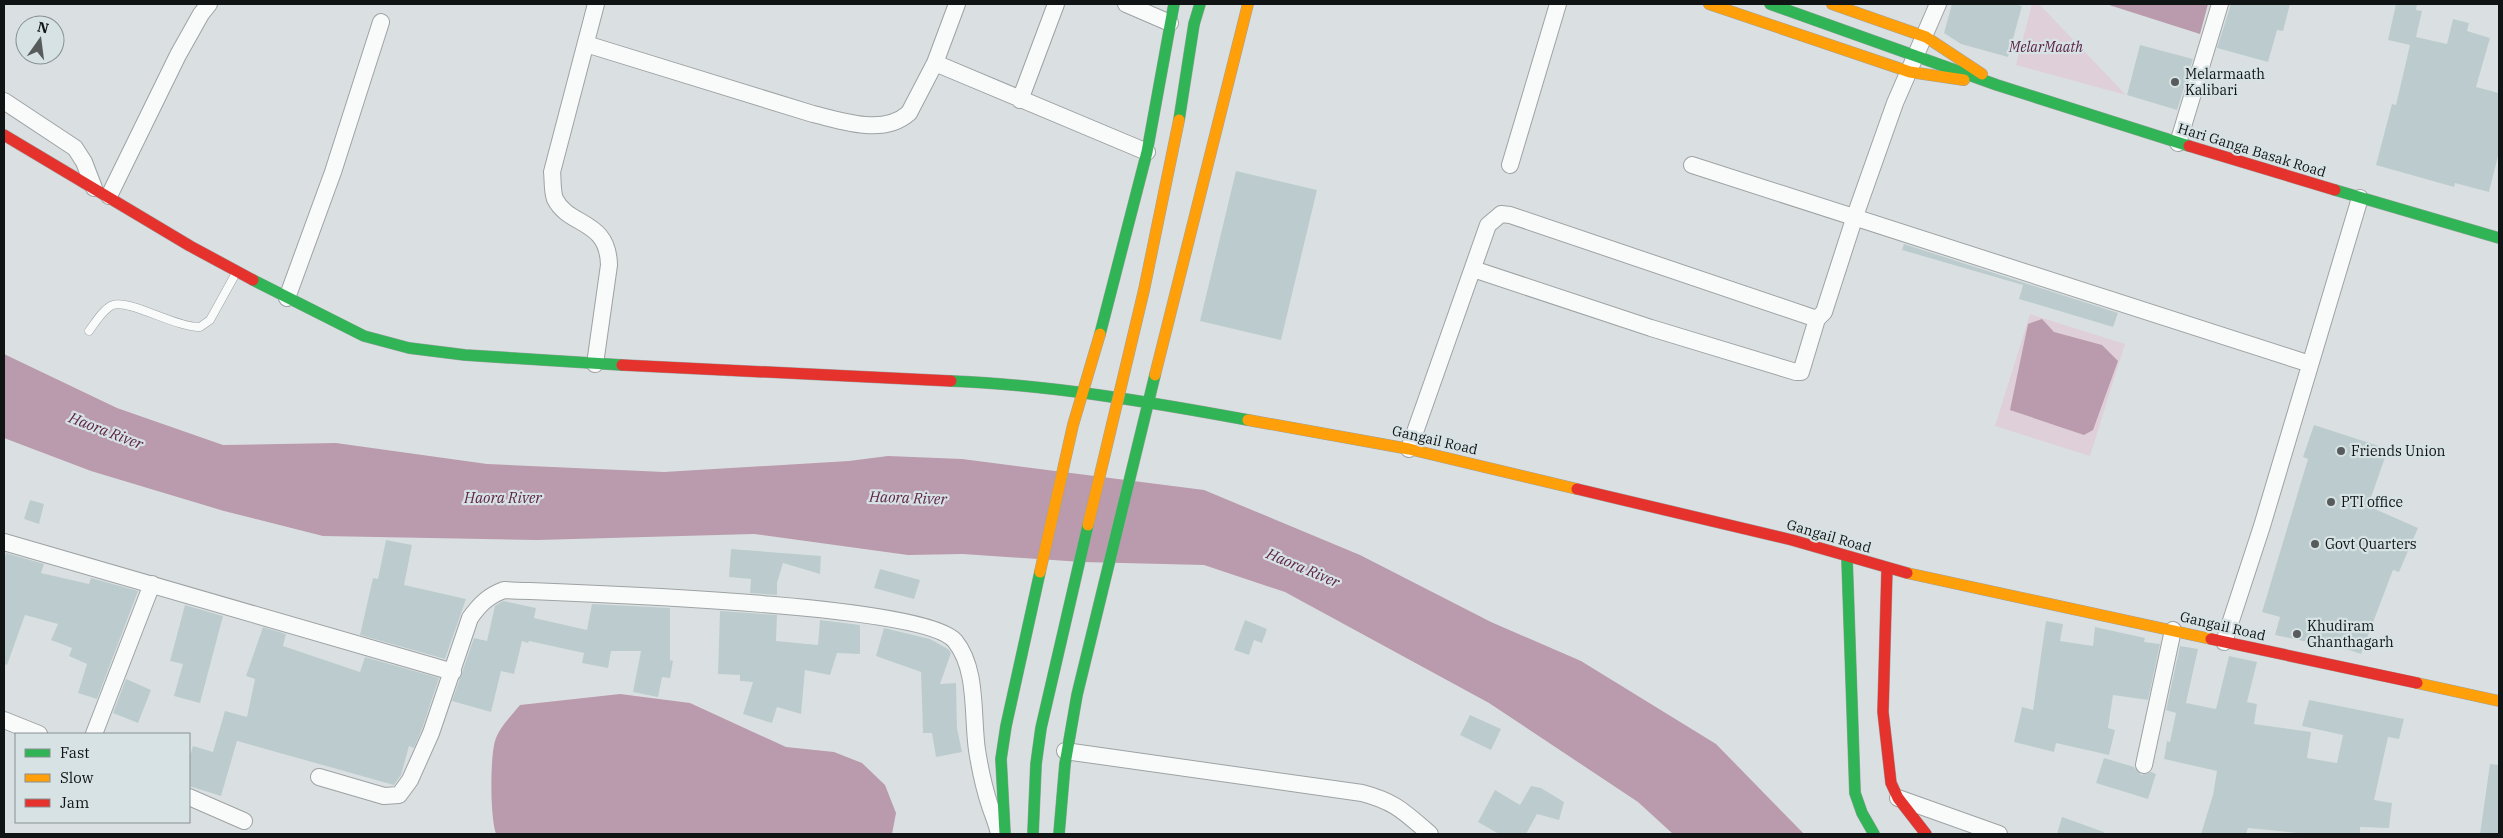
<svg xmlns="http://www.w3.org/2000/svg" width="2503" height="838" font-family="'IBM Plex Serif',serif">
  <rect width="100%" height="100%" fill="#dae0e1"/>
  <!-- green -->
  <path fill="#decfd9" d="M2032,4H2039L2126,95L2016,65Z
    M2030,314L2125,344L2090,456L1995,426Z"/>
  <!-- water -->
  <path fill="#ba9aad" d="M2106,4H2208L2200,34Z
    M2042,319L2054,332L2102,345L2118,361L2093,430L2084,435L2010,410L2028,324Z
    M4,354L117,408L223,445L336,443L487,464L664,472L849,461L888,456L962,459L1204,490L1360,555L1491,622L1581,661L1716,744L1804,834H1673L1638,802L1489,703L1285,592L1204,565L1082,562L963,554L908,555L754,534L537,540L323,536L224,511L91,471L4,438Z
    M620,694L690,703L786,747L834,752L862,763L885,785L896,813L892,834H496C490,816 490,759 495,741C499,728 511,716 520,705Z"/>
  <!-- building -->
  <path fill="#bcccce" d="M1952,4H2013L2022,6L2008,57L1961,44L1944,33Z
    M2231,4H2290L2283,31L2277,30L2268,62L2217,48Z
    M2396,4H2417L2416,10L2422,11L2416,37L2447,44L2453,19L2469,23L2467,31L2490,38L2476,87L2499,93V152L2489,192L2455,183L2454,187L2376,165L2392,104L2396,105L2410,45L2388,40Z
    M2140,45L2193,59L2177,110L2127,95Z
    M1236,171L1317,190L1281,340L1200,321Z
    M1904,244L2118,313L2113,327L2019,299L2023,285L1902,250Z
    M2314,425L2388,449L2368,506L2418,528L2399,572L2393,570L2361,654L2318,639L2317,644L2275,635L2280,617L2262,612L2308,459L2303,457Z
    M30,500L44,504L39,524L24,519Z
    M386,540L412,545L404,585L466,599L445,659L360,635L373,578L378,579Z
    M731,549L821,556L820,574L783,563L777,583V595L750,593L751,579L729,577Z
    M6,553L44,564L41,573L89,584L91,578L138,591L97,699L78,693L87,664L69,656L72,648L51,640L58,624L25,615L7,665L4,664V562Z
    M880,569L920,580L914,599L874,588Z
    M503,601L536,608L534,618L587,630L592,604L670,608V660L673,661L670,678L662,677L658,697L633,692L641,651H611L608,668L582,663L584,653L529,641L528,643L522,641L514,674L501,671L491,712L452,701L474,638L487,641L495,606Z
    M185,605L223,616L200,703L174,696L183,664L170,661Z
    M720,611L777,615L776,641L818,645L820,620L860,625V654L837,653L830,675L805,670L801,714L777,707L772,723L743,714L753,682L740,681V675L718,674Z
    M1245,620L1267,629L1262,643L1254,640L1249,655L1234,650Z
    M2046,621L2063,624L2060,641L2093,646L2095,627L2145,638L2144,642L2160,644L2148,700L2113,695L2108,728L2115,730L2109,755L2056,743L2054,752L2014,742L2022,707L2033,710Z
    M263,627L286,634L283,646L360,672L365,657L439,678L422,729L414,748L409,746L401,775L394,785L237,741L221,796L189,786V759L193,746L213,752L225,711L247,717L255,679L246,676Z
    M884,628L930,639L948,649L951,653L940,684L956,683L957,728L962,752L936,757L932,733H923L921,672L876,656Z
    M2180,646L2198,649L2186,703L2216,709L2229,656L2257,662L2247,702L2257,704L2254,724L2311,732L2307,758L2337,763L2343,735L2302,726L2309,700L2404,719L2399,739L2388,737L2374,800L2392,803L2389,828L2360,827V834H2307L2248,828L2246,834H2201L2213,795L2217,771L2164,759L2167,741L2170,742L2176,713L2166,710Z
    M126,679L151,690L138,723L113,713Z
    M1470,715L1501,729L1491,750L1460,735Z
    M2104,758L2134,767L2141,775L2151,772L2156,774L2148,799L2096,783Z
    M2490,764L2499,765V834H2480Z
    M1531,786L1541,788L1564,802L1559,820L1537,814L1526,834H1499L1478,822L1495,790L1520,805Z
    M2062,817L2104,832L2103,834H2057Z"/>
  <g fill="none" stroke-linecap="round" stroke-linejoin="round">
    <defs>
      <path id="lane" d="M89,331C95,323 104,308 113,305C129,299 177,328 200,327L210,320L236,273"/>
      <path id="street" d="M1126,4L1170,23
        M586,44L813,114C843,121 883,136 909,113L935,63L957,4
        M935,63L1147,152
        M1020,100L1056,4
        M4,101L75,148L84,162L94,188
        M2178,143L2220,4
        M1510,165L1558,4
        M1692,165L2310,364
        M109,196L178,55L201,14L209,4
        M1473,269L1651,328L1796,372H1801L1817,319
        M287,298L333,172L381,22
        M595,364L609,265C608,219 569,227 555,199C552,191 553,180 552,172L596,4
        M1409,449L1488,225L1501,214L1510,215L1817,319L1824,312L1855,216L1895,103L1938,4
        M4,542L453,672
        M2224,642L2262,526L2360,198
        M4,720L39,734
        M94,734L152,584
        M1065,751L1362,793C1396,802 1404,812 1430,834
        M2144,765L2173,630
        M319,777L384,796L399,795L410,780L431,733L470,618C480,604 488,596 504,590C570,593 924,603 955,641C978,669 972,716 977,750C980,769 984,788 990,806C993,815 997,824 999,834
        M189,797L244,821
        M1898,798L1999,834"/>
      <path id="fast" d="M1770,4L1997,85L2189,146
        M1194,24L1200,4
        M2335,190L2499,238
        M253,280L364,336L409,348L465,355L622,365
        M1100,334L1147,152L1174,4
        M951,381C1051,385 1150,402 1248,420
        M1847,558L1855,793L1862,813L1874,834
        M1005,834L1001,759L1006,726L1040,572
        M1059,834L1065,764L1077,695L1155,375"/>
      <path id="slow" d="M1709,4L1910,72L1964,80
        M1832,4L1926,37L1982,74
        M1155,375L1248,4
        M1248,420L1409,449L1577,489
        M1040,572L1073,425L1100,334
        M1907,573L2211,639
        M2417,683L2499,701"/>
      <path id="jam" d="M4,135L190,246L253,280
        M2189,146L2335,190
        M622,365L951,381
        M1577,489L1792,540L1907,573
        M1887,569L1883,712L1891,783L1898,798L1926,834
        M2211,639L2417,683"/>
    </defs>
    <!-- lane casing -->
    <use href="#lane" stroke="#9ea2a3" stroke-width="9"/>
    <!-- street casing -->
    <use href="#street" stroke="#9ea2a3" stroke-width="18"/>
    <!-- fast casing -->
    <use href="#fast" stroke="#9ea2a3" stroke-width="12"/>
    <!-- slow casing -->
    <use href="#slow" stroke="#9ea2a3" stroke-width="12"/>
    <!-- jam casing -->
    <use href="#jam" stroke="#9ea2a3" stroke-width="12"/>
    <!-- lane -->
    <use href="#lane" stroke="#f9fafa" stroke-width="8"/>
    <!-- street -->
    <use href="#street" stroke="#f9fafa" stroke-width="16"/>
    <!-- fast -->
    <use href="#fast" stroke="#30b455" stroke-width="11"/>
    <!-- slow -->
    <use href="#slow" stroke="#ff9f0a" stroke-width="11"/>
    <!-- jam -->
    <use href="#jam" stroke="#e5322d" stroke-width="11"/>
    <defs>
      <path id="fast-bridge" d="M1179,120L1194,24
        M1033,834L1036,764L1041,728L1088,525"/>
      <path id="slow-bridge" d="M1088,525L1144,290L1179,120"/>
    </defs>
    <!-- fast-bridge casing -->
    <use href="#fast-bridge" stroke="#9ea2a3" stroke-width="12" stroke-linecap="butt"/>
    <!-- slow-bridge casing -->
    <use href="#slow-bridge" stroke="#9ea2a3" stroke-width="12" stroke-linecap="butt"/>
    <!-- fast-bridge -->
    <use href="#fast-bridge" stroke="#30b455" stroke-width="11"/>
    <!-- slow-bridge -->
    <use href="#slow-bridge" stroke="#ff9f0a" stroke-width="11"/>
  </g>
  <!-- markers -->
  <g fill="#575b5c" stroke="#d7e2e4" stroke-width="2">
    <circle cx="2175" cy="82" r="5"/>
    <circle cx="2341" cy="451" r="5"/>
    <circle cx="2331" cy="502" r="5"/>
    <circle cx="2315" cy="544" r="5"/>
    <circle cx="2297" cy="634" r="5"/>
  </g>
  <g text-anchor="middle" stroke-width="4.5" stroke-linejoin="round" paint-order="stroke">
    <!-- park labels -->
    <g font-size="14" font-style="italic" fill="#5b1e44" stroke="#d7e2e4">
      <text x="2046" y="52">MelarMaath</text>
    </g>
    <!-- poi labels -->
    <g font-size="14" fill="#101415" stroke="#d7e2e4" text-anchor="start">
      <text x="2185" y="79">Melarmaath<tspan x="2185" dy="16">Kalibari</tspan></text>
      <text x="2351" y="456">Friends Union</text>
      <text x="2341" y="507">PTI office</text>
      <text x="2325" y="549">Govt Quarters</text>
      <text x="2307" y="631">Khudiram<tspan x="2307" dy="16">Ghanthagarh</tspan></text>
    </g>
    <!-- street labels -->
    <g font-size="14" fill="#101415" stroke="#d7e2e4">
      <text transform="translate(2252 150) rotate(17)" y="5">Hari Ganga Basak Road</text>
      <text transform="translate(1435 440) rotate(13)" y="5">Gangail Road</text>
      <text transform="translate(1829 536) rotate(16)" y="5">Gangail Road</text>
      <text transform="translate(2223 626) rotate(13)" y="5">Gangail Road</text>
    </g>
    <!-- water labels -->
    <g font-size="15" font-style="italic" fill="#5e2147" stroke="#d7e2e4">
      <text transform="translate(106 431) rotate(21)" y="5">Haora River</text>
      <text x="503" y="503">Haora River</text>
      <text transform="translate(908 498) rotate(2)" y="5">Haora River</text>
      <text transform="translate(1303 568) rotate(23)" y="5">Haora River</text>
    </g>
  </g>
  <!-- border -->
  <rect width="2503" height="838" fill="none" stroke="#101415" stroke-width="10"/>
  <!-- legend -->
  <rect x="15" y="733" width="175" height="90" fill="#d7e2e4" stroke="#879091"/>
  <rect x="25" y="749" width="25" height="8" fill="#30b455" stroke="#879091"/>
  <text x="60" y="758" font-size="15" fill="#101415">Fast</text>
  <rect x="25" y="774" width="25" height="8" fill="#ff9f0a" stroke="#879091"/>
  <text x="60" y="783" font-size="15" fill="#101415">Slow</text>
  <rect x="25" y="799" width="25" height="8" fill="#e5322d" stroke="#879091"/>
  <text x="60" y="808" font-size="15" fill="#101415">Jam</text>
  <!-- north arrow -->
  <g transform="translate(40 40) rotate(14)"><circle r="24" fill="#d7e2e4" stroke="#879091"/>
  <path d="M0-4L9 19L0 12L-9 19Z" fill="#575b5c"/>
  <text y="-8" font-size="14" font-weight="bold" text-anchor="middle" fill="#101415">N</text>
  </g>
</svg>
